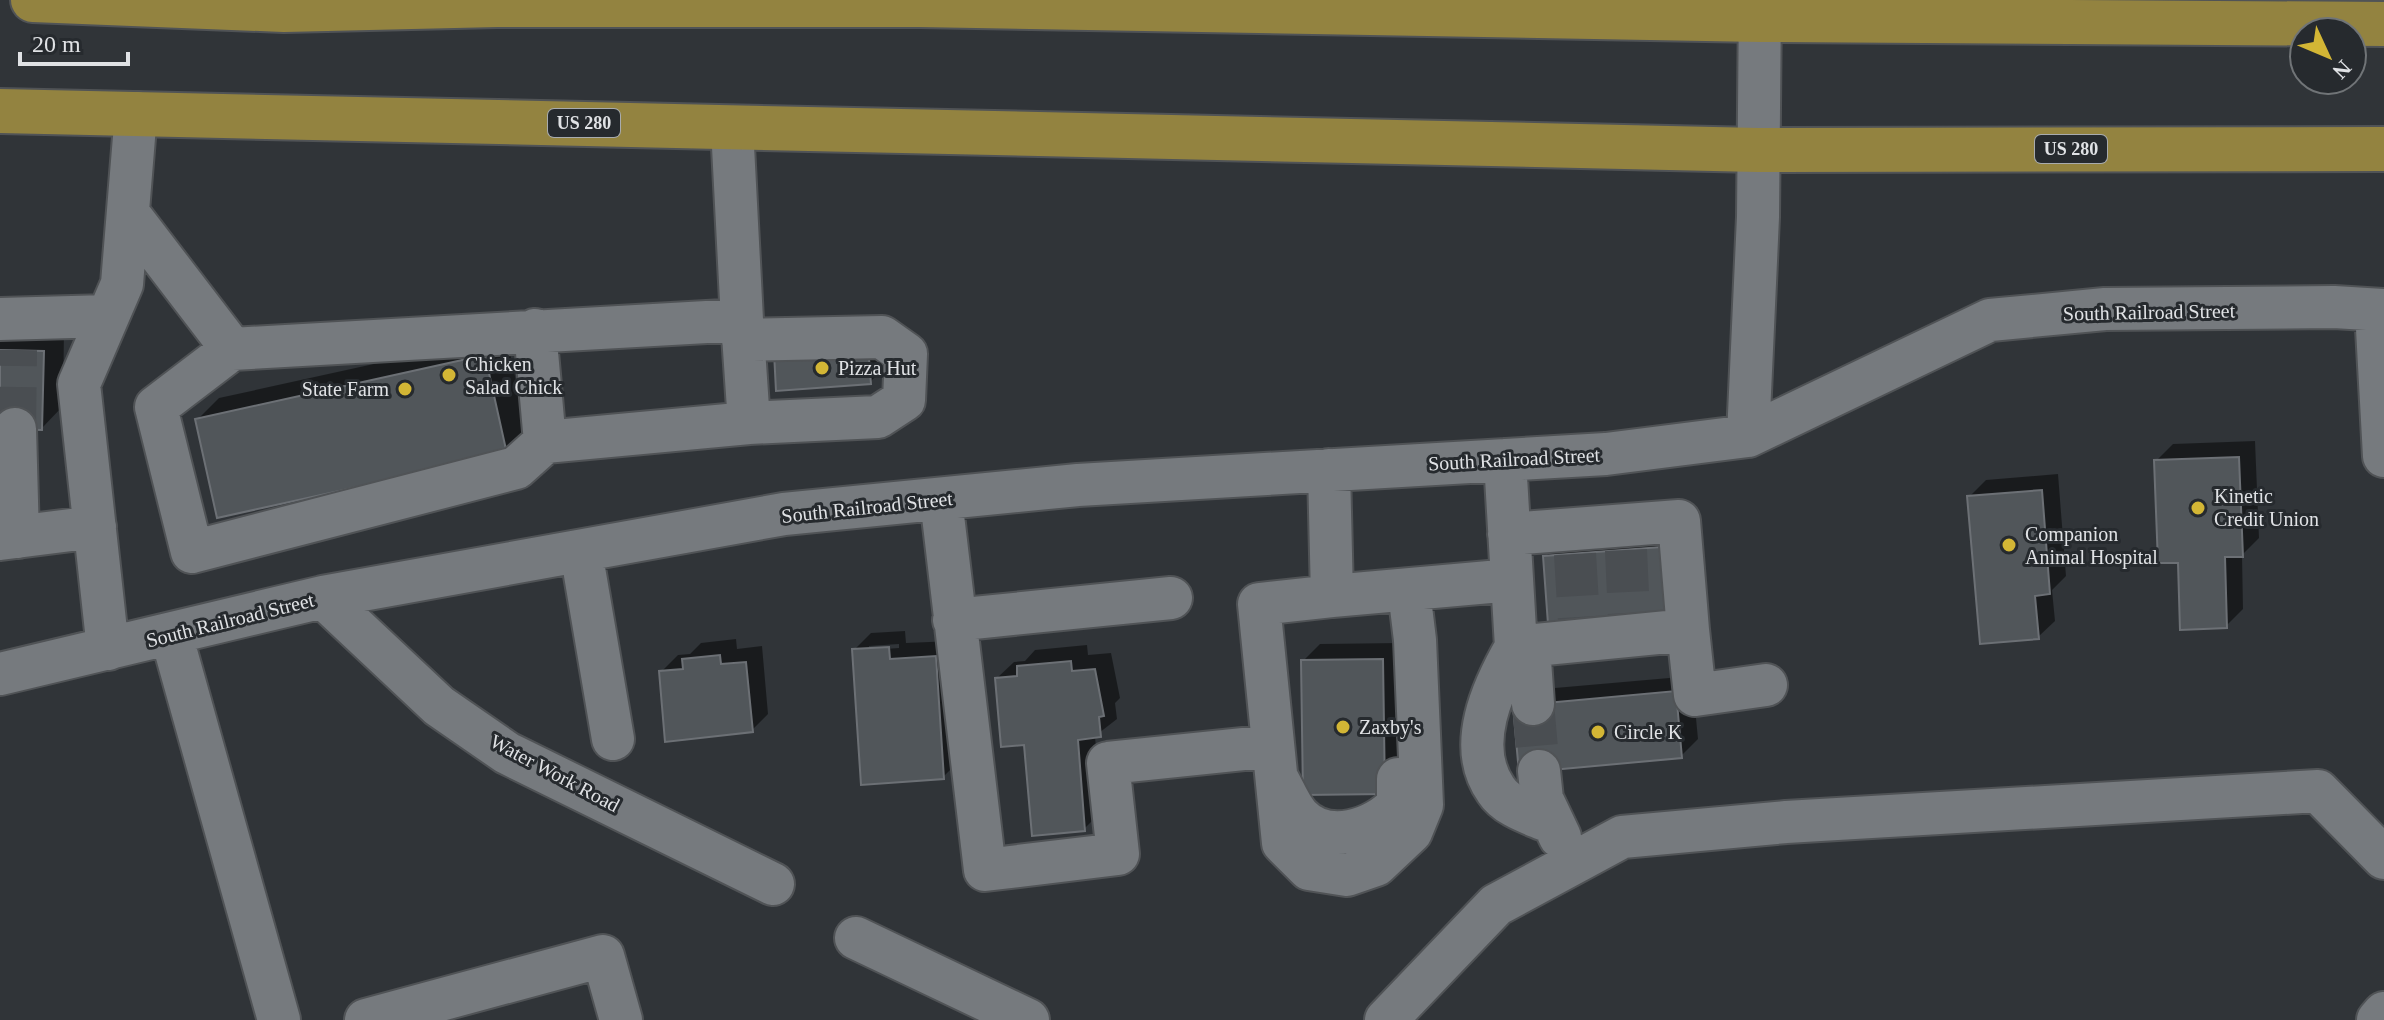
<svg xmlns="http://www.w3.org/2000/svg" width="2384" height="1020" font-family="Georgia,serif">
  <rect width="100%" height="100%" fill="#303438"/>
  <!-- shadow -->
  <path fill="#0007" fill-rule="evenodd" d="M0,330H64L63,406L42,428L0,427Z
    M506,335L527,431L506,452L198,419L219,398Z
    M879,336L881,371L870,382L776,353Z
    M2255,441L2259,538L2242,555L2243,609L2226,626L2180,561L2156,461L2173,444Z
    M2058,474L2066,576L2052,590L2055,621L2038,637L1969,497L1986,480Z
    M1666,543L1670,607L1545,557L1550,552Z
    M905,631L906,643L952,641L960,760L943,777L854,650L871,633ZM899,644V648L869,650V646Z
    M736,639L737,649L762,646L768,714L752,730L661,672L678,655L690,654L701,643Z
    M1399,643L1401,775L1305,793L1303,661L1320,644Z
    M1087,645L1088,655L1111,653L1120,698L1115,703L1117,719L1095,736L1101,812L1084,829L997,678L1014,662L1025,661L1035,650Z
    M1692,676L1698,739L1681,756L1521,770L1532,690Z"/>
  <!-- building -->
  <path fill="#51565a" stroke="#6c7075" stroke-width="2" d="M868,346L871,384L776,391L774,352Z
    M0,350L44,351L42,430L0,429Z
    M485,355L507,454L217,518L195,419Z
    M2239,457L2243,557H2225L2227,628L2180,630L2178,563H2158L2154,460Z
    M2042,490L2050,594L2035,596L2039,639L1980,644L1967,496Z
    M1661,547L1666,614L1548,624L1543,556Z
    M889,647L890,659L936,656L944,779L861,785L852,649Z
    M720,655L721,664L746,662L753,732L665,742L659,671L683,669L682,659Z
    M1383,659L1385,794L1303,795L1301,660Z
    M1071,661L1072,671L1095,669L1104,716L1099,717L1101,737L1078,740L1085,831L1032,836L1024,745L1001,747L995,678L1017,676V666Z
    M1676,691L1682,758L1519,773L1513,706Z"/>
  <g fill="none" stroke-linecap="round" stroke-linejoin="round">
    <!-- minor-tunnel -->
    <path stroke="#4a4e52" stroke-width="42" stroke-dasharray="42 21" stroke-linecap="butt" d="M15,429L16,350
      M1626,550L1629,617
      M1575,554L1579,621
      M1533,704L1539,771"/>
    <defs>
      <path id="minor" d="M128,213L232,349L742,320L732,127
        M2376,310L2384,456
        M0,319L108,316
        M743,340L882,337L906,354L904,400L878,417L749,423
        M232,349L156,407L192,552L516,468L545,442L535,330
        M15,429L18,537
        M1748,436L1758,217L1760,0
        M545,442L749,423L742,320
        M1505,460L1516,647L1688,630L1679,521L1509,534
        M1329,470L1332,596L1259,604L1283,843L1309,869L1347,875L1376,865L1411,832L1422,805L1415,640L1409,591
        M941,499L985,870L1118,854L1108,763L1273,746
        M0,539L95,527
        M581,551L613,739
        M1332,596L1512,580
        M323,597L439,706L507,753L773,884
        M954,620L1171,598
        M1688,630L1695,695L1766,685
        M171,634L279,1020
        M1529,646L1533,704
        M1516,647C1493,687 1465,746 1496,790C1507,807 1532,814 1550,822
        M108,649L79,384L122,284L136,113
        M0,674L323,597L784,514L1078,485L1606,454L1748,436L1990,320L2105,309L2334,307L2384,310
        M1539,771L1542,799L1560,837
        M1277,778C1284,790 1290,806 1299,816C1327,846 1376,830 1398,804V779
        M856,938L1028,1020
        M366,1020L603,956L621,1020
        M1386,1020L1496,905L1622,837L1786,822L2318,791L2384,858
        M2378,1020L2384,1013"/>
      <path id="highway" d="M33,0L284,10L497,5H919L1761,20L2384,24
        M0,111L1758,150L2384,149"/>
    </defs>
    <!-- minor casing -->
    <use href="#minor" stroke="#505356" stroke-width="46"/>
    <!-- highway casing -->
    <use href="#highway" stroke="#505356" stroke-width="48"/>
    <!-- minor -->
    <use href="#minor" stroke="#767a7e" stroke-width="42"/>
    <!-- highway -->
    <use href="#highway" stroke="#938340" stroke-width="44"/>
  </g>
  <!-- markers -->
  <g fill="#d3b635" stroke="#262a2e" stroke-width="3">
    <circle cx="822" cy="368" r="8"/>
    <circle cx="449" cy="375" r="8"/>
    <circle cx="405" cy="389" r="8"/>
    <circle cx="2198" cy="508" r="8"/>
    <circle cx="2009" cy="545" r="8"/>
    <circle cx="1343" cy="727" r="8"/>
    <circle cx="1598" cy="732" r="8"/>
  </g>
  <g text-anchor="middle" stroke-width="6" stroke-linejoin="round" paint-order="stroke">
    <!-- shield labels -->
    <g fill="#262a2e" stroke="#a8abae" stroke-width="2">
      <rect x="548" y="109" width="72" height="28" rx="6"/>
      <rect x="2035" y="135" width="72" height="28" rx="6"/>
    </g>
    <g font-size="18" font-weight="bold" fill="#e0e2e5">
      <text x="584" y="129">US 280</text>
      <text x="2071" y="155">US 280</text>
    </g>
    <!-- street labels -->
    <g font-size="20" fill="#e0e2e5" stroke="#262a2e">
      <text transform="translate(2149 312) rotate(-1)" y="7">South Railroad Street</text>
      <text transform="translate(1514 459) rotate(-3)" y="7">South Railroad Street</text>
      <text transform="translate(867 507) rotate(-6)" y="7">South Railroad Street</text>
      <text transform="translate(230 620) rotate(-14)" y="7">South Railroad Street</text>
      <text transform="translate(555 773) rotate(28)" y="7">Water Work Road</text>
    </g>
    <!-- poi labels -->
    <g font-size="20" fill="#e0e2e5" stroke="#262a2e" text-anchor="start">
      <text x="465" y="371">Chicken<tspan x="465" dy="23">Salad Chick</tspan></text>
      <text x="838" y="375">Pizza Hut</text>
      <text x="389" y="396" text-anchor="end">State Farm</text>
      <text x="2214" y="503">Kinetic<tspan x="2214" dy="23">Credit Union</tspan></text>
      <text x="2025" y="541">Companion<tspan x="2025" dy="23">Animal Hospital</tspan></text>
      <text x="1359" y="734">Zaxby's</text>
      <text x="1614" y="739">Circle K</text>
    </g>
  </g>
  <!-- north arrow -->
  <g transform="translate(2328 56) rotate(134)"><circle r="38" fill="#262a2e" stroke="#707477" stroke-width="2"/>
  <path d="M0-6L14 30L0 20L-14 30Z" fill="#d3b635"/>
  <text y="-12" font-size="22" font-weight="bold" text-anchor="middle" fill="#e0e2e5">N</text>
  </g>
  <!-- scale -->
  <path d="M20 52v12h108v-12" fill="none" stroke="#e0e2e5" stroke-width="4"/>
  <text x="32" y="52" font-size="24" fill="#e0e2e5" stroke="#262a2e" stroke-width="6" paint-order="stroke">20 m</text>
</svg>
